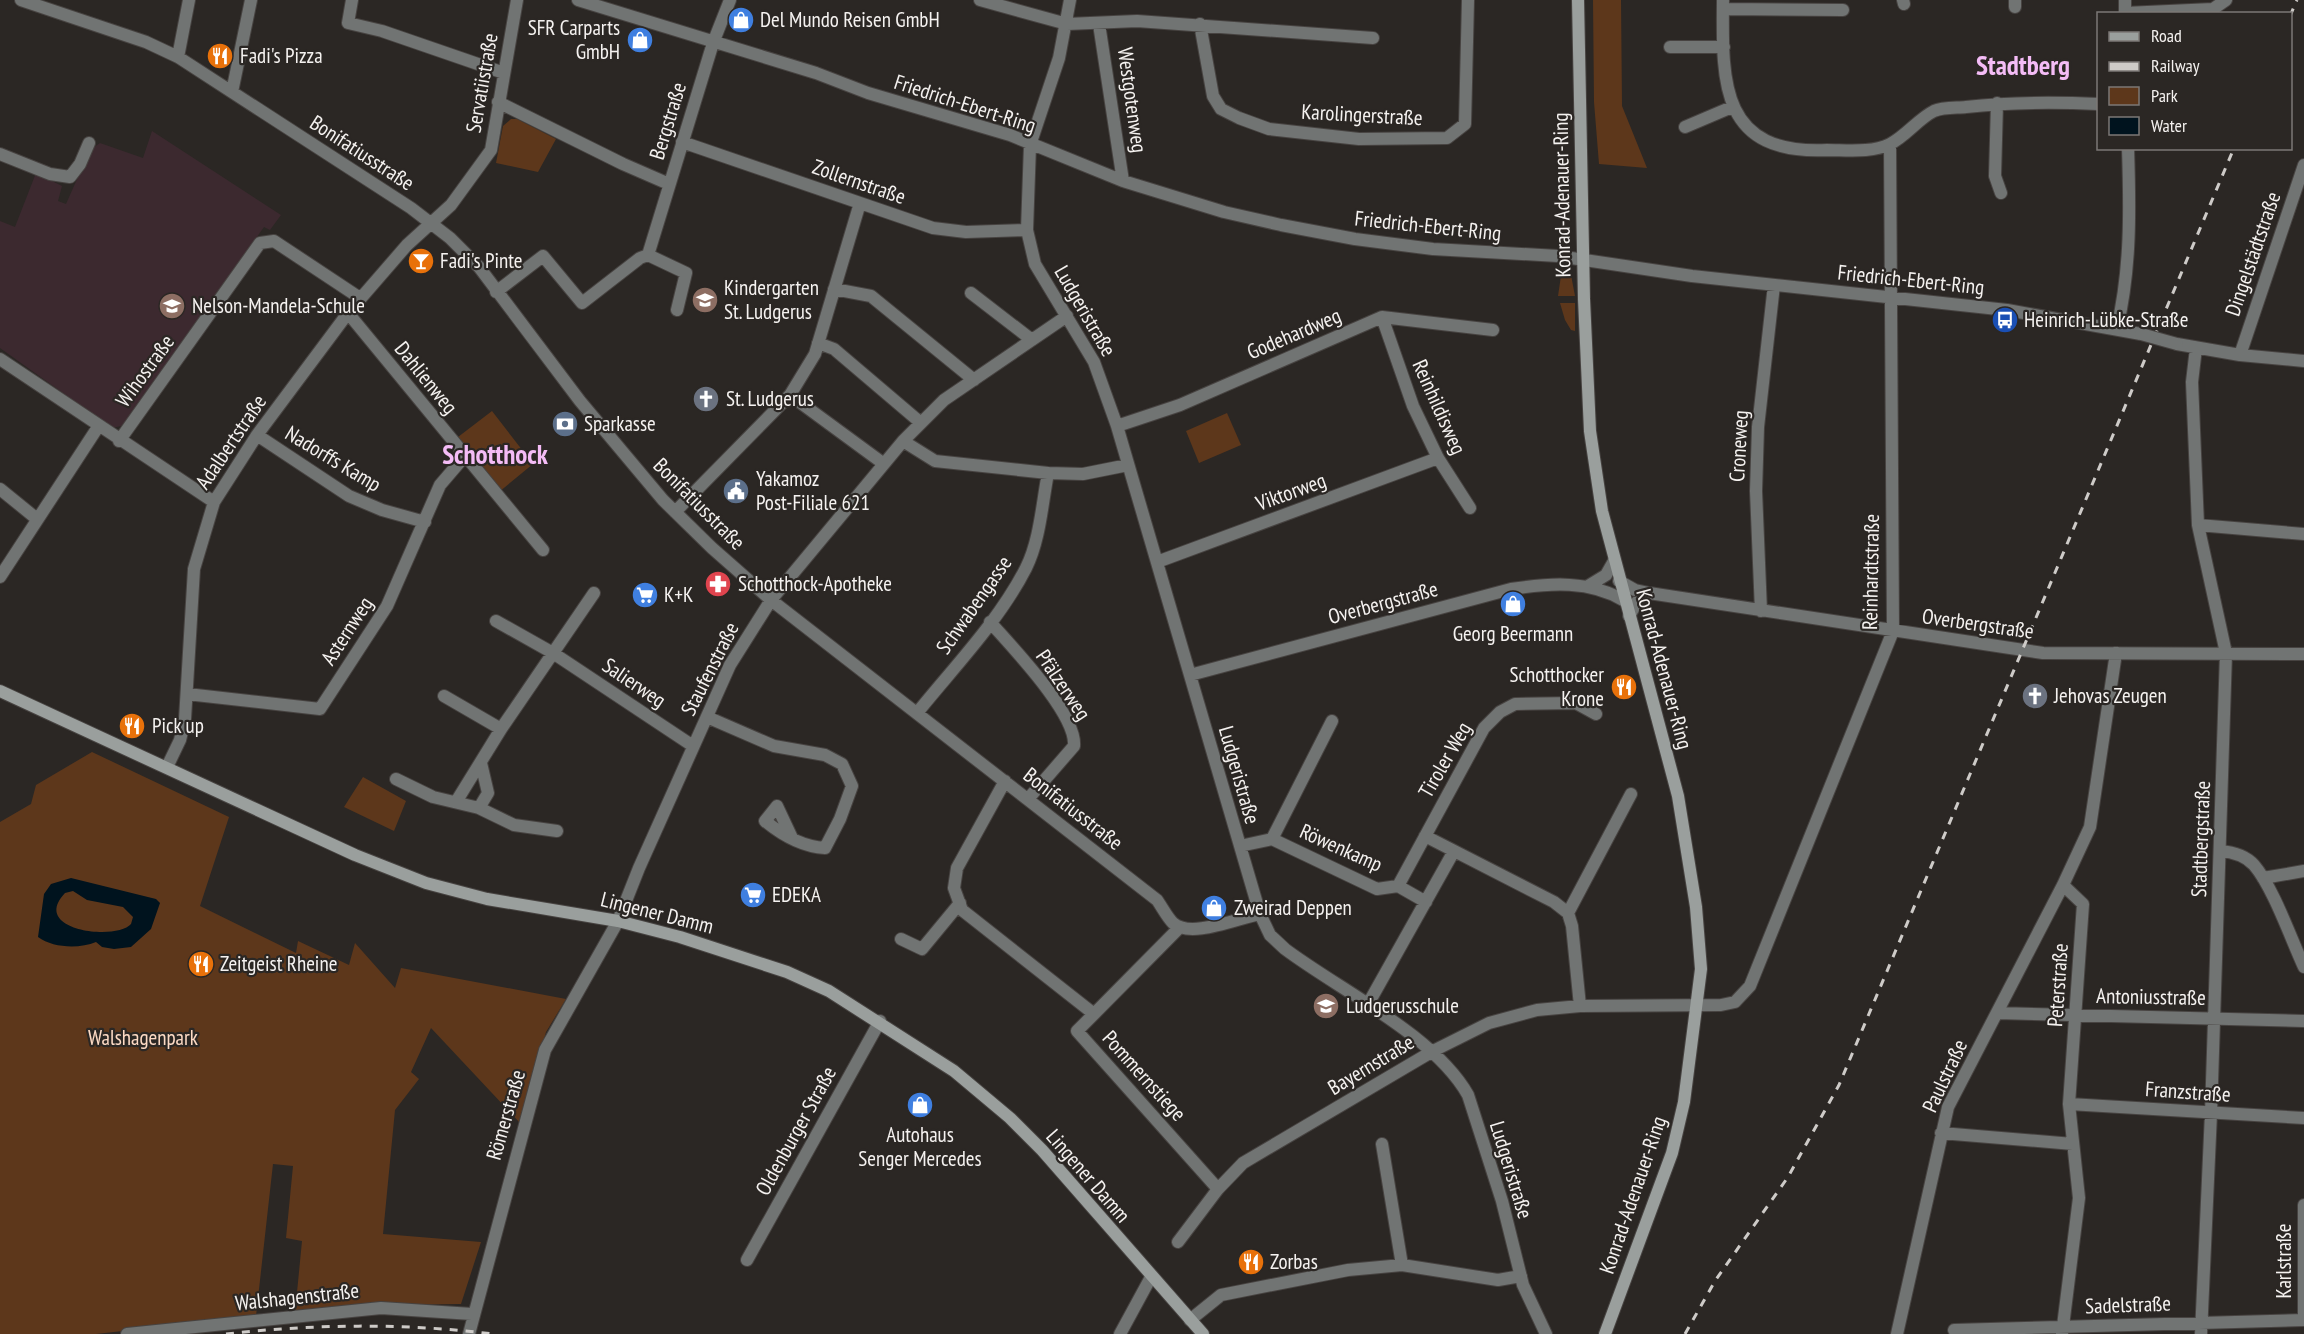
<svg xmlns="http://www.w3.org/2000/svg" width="2304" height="1334" font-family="'PT Sans Narrow',sans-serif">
  <rect width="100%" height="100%" fill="#2b2724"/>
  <!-- education -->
  <path fill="#3c292f" d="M152,131L281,215L270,230L264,227L125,422L121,426L112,428L0,348V221L15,227L36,173L62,186L58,201L66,204L90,150L100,143L143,158Z"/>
  <!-- green -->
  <path fill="#5d371b" d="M1593,0H1621L1622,106L1647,168L1599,164L1594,102Z
    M511,119H517L556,139L538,172L496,163L503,126Z
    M1562,269L1571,275L1575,296H1558Z
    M1560,303H1575V331L1571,330L1565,320Z
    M492,411L533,464L499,492L458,437Z
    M1227,413L1241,445L1199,463L1186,431Z
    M92,752L229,817L200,906L296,953L298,941L349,965L355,943L395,988L401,968L566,999L546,1032L520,1123L431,1028L411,1072L419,1079L395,1110L383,1234L481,1242L461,1304L380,1305L295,1313L302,1241L286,1238L293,1166L273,1164L256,1316L96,1334H0V822L31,804L36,785Z
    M363,777L406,801L394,831L344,807Z"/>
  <!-- water -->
  <path fill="#00131e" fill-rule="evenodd" d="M71,878L156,899L160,903L151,929L131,947L114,949L102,947L96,942C79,949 53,948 38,937L44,894L51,884ZM73,891L87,900L123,907L133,917L131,924C117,941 29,931 65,893Z"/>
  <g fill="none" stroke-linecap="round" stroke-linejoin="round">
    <defs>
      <path id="minor" d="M21,0L146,42L178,57L411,208L450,238L479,267L580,401L663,500L712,548L771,600L1157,900C1162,907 1167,917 1173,923C1191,939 1237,918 1260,914
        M352,0L348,23L382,31L504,73
        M578,0L816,73L868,93L1010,135L1123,181L1224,212L1281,225L1355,239L1433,249L1558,256L1692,276L2007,310L2141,334
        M980,0L1067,24L1137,21L1373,38
        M1070,0L1059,58L1030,145L1027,230L1035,264L1094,362L1117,426L1260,914L1270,935L1285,949C1341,991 1434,1035 1468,1095L1502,1201L1523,1285L1546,1334
        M1723,0C1722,83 1720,155 1827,150C1847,150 1872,153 1890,144C1906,136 1918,119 1934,111C1943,107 1957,108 1966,107C2011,102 2054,102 2098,104
        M1903,0L1904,4
        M2015,0V7
        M2125,0V14
        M1723,9L1843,10
        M2125,13L2213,9L2226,0
        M1099,24L1123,181
        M1200,24L1213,96L1221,109L1239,118L1269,129L1359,139L1447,138L1465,124L1468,0
        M1670,47H1724
        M178,57L189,0
        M232,92L251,0
        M498,102L623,164L669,184
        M1997,103L1995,176L2001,193
        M1685,127L1732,107
        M682,142L933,228L966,232L1027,230
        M0,154L50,174L70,177L80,164L89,143
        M648,255L686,273L677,310
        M834,289L871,296L974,380
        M496,292L543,256L582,303L640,258L648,255L713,43L730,0
        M971,293L1032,340
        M348,313L543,550
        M1382,317L1413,406L1438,458L1470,508
        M2117,328C2131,269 2130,209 2128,148
        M818,343L834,349L921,423
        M2177,344L2240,355L2304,361
        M2196,348L2192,382L2198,525L2226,653L2211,1113L2201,1334
        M2240,355L2304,165
        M0,359L214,502
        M790,395L884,464
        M1117,426L1180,405L1382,317L1493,330
        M257,435L349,496L382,510L425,522
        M119,441L260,243L274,241L360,298
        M903,441L935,461L1048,473L1083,474L1128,465
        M0,489L37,519
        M675,512L790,395L815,354L860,203
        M2198,525L2304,534
        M1157,562L1438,458
        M0,577L98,427
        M1619,581L1635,590L1649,593L2043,653L2304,654
        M1588,586L1606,575L1614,561
        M1761,611L1756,491L1758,427L1774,285
        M1629,616L1637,602L1649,593
        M496,621L553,653L693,746
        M990,622C1012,647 1077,714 1074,746L1028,799
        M1190,675L1511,589C1550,583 1590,580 1625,601
        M187,694L320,709L387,606L440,485L464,457
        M444,696L501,729
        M917,713C954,667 999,621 1026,568C1040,540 1042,504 1048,473
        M707,717L774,746L825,755L842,764L852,786L840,819L825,848C804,847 782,835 765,821L777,806L792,838
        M167,767L180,740L185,719L194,569L214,502L257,435L348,313L407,245L451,205L491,150L517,0
        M396,779L433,797L479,808L514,825L557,831
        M1005,781L957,868L954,888L962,910L1094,1014L1077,1031L1218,1189
        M456,802L501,729L594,593
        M479,808L488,793L481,763
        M1425,836L1554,902L1568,913L1572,926L1580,1006
        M1272,839L1332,721
        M1240,846L1272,839L1377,889L1398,886L1426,902
        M2220,851C2233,852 2245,855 2254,865C2273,887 2291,939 2304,967
        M2263,878L2304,871
        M1398,886L1484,728L1500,712L1515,704L1576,703L1596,714
        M1568,913L1631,794
        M901,939L922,949L960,903
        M1367,1006L1454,851
        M1997,1013L2304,1021
        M1094,1014L1180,927
        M2069,1104L2304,1118
        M1941,1133L2073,1144
        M1382,1144L1402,1265
        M2304,1205V1316
        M1178,1242L1218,1189L1243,1163L1433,1051L1489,1023L1537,1010L1580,1006L1721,1005L1735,1002L1750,986L1893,631L1890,144
        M747,1260L880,1021
        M1190,1320L1221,1295L1348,1270L1402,1265L1498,1280L1521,1276
        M1954,1330L2304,1320
        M127,1334L381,1308L472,1314
        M469,1334L545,1050L618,921L639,868L730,665L771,600L903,441L944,400L1067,316
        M1120,1334L1151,1277
        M1897,1334L1948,1107L2063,885L2090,827L2116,653
        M2062,1334L2079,1198L2069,1104L2083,904L2063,885"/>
      <path id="secondary" d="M1578,0L1584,299L1590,431L1602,511L1678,796L1696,907L1701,969L1684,1102L1672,1153L1605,1334
        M0,691L355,855L426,883L487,899L618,921L680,937L787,972L829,991L954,1071L1010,1118L1042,1150L1203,1334"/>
    </defs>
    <!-- minor casing -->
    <use href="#minor" stroke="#474341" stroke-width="14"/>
    <!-- secondary casing -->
    <use href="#secondary" stroke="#474341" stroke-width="14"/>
    <!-- minor -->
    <use href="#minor" stroke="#717473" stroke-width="12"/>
    <!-- secondary -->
    <use href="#secondary" stroke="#9a9f9d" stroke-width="12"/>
    <!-- rail -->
    <path stroke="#cecbc8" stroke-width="3" stroke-dasharray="8 8" stroke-linecap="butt" d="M2290,16L2297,0
      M226,1334C313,1324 406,1323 493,1334
      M1685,1334L1715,1281L1788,1177L1839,1085L2234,148"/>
    <defs>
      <path id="minor-bridge" d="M2141,334L2177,344"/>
    </defs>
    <!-- minor-bridge casing -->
    <use href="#minor-bridge" stroke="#474341" stroke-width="14" stroke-linecap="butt"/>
    <!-- minor-bridge -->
    <use href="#minor-bridge" stroke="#717473" stroke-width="12"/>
  </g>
  <!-- icons -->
  <defs>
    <symbol id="shop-disc" viewBox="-11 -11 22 22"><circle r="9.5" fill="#3f7fe0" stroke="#2b2724"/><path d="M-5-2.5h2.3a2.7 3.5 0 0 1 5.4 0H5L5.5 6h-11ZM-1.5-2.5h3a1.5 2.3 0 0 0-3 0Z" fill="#fff"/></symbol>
    <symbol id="restaurant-disc" viewBox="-11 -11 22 22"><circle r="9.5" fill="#e8710a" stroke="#2b2724"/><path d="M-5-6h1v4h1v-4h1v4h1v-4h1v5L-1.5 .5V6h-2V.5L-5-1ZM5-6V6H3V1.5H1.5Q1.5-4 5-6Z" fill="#fff"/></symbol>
    <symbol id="bar-disc" viewBox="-11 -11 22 22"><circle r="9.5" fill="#e8710a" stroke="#2b2724"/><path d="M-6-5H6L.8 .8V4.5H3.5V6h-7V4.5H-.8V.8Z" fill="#fff"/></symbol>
    <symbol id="school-disc" viewBox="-11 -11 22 22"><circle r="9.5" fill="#8d6e63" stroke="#2b2724"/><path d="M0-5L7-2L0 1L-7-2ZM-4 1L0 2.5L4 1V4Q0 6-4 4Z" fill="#fff"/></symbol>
    <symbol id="bus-disc" viewBox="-11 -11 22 22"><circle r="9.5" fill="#1a4fb4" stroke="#2b2724"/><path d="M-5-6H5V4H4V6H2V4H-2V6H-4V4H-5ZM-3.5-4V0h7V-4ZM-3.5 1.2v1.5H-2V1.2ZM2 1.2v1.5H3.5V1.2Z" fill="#fff"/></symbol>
    <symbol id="church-disc" viewBox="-11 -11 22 22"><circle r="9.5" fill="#6b7280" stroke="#2b2724"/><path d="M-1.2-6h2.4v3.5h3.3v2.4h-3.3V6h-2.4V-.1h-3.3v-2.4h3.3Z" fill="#fff"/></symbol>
    <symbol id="bank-disc" viewBox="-11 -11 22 22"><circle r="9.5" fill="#5c6f8a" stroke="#2b2724"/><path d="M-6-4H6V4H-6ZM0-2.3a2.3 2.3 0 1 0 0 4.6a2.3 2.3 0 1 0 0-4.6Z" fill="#fff"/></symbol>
    <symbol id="civic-disc" viewBox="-11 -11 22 22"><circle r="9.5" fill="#5c6f8a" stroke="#2b2724"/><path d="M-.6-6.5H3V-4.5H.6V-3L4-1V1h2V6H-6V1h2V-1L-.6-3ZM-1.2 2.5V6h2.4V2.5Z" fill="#fff"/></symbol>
    <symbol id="pharmacy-disc" viewBox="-11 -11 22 22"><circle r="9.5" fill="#e0444e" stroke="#2b2724"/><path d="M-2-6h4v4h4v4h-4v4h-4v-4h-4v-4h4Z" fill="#fff"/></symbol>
    <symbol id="supermarket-disc" viewBox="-11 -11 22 22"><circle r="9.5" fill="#3f7fe0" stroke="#2b2724"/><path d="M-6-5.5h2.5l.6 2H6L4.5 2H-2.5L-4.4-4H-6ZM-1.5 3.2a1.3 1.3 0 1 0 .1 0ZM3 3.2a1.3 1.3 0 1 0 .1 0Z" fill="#fff"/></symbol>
  </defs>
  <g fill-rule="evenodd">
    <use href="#shop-disc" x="726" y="5" width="30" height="30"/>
    <use href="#shop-disc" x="625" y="25" width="30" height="30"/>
    <use href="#restaurant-disc" x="205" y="41" width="30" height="30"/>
    <use href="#bar-disc" x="406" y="246" width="30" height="30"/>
    <use href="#school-disc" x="690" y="285" width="30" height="30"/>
    <use href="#school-disc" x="157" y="291" width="30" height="30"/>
    <use href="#bus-disc" x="1990" y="305" width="30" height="30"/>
    <use href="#church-disc" x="691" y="384" width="30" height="30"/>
    <use href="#bank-disc" x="550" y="409" width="30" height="30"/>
    <use href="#civic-disc" x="721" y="476" width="30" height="30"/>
    <use href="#pharmacy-disc" x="703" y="569" width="30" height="30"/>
    <use href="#supermarket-disc" x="630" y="580" width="30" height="30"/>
    <use href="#shop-disc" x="1498" y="589" width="30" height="30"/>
    <use href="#restaurant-disc" x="1609" y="672" width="30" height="30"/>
    <use href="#church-disc" x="2020" y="681" width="30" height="30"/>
    <use href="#restaurant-disc" x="117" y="711" width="30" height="30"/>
    <use href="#supermarket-disc" x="738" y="880" width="30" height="30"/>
    <use href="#shop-disc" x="1199" y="893" width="30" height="30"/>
    <use href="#restaurant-disc" x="186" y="949" width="30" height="30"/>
    <use href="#school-disc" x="1311" y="991" width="30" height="30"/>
    <use href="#shop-disc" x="905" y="1090" width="30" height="30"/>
    <use href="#restaurant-disc" x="1236" y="1247" width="30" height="30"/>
  </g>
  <g text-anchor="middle" stroke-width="4.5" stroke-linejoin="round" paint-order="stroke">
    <!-- poi labels -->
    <g font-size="21" fill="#f5f2f0" stroke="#2b2724" text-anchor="start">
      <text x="760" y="27">Del Mundo Reisen GmbH</text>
      <text x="620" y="35" text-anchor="end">SFR Carparts<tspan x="620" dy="24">GmbH</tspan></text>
      <text x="240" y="63">Fadi's Pizza</text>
      <text x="440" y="268">Fadi's Pinte</text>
      <text x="724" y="295">Kindergarten<tspan x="724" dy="24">St. Ludgerus</tspan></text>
      <text x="192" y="313">Nelson-Mandela-Schule</text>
      <text x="2024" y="327">Heinrich-Lübke-Straße</text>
      <text x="726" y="406">St. Ludgerus</text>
      <text x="584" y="431">Sparkasse</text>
      <text x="756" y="486">Yakamoz<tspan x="756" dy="24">Post-Filiale 621</tspan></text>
      <text x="738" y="591">Schotthock-Apotheke</text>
      <text x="664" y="602">K+K</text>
      <text x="1513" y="641" text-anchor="middle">Georg Beermann</text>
      <text x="1604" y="682" text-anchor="end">Schotthocker<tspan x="1604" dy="24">Krone</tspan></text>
      <text x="2054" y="703">Jehovas Zeugen</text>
      <text x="152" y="733">Pick up</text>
      <text x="772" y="902">EDEKA</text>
      <text x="1234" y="915">Zweirad Deppen</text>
      <text x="220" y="971">Zeitgeist Rheine</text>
      <text x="1346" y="1013">Ludgerusschule</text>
      <text x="920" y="1142" text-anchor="middle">Autohaus<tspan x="920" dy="24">Senger Mercedes</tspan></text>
      <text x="1270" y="1269">Zorbas</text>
    </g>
    <!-- street labels -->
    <g font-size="21" fill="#f5f2f0" stroke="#2b2724">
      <text transform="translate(482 83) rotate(-80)" y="7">Servatiistraße</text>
      <text transform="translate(1132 100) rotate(82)" y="7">Westgotenweg</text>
      <text transform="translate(965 104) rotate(18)" y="7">Friedrich-Ebert-Ring</text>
      <text transform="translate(1362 115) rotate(3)" y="7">Karolingerstraße</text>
      <text transform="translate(668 121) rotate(-73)" y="7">Bergstraße</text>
      <text transform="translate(362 153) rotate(33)" y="7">Bonifatiusstraße</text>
      <text transform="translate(859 182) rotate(19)" y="7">Zollernstraße</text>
      <text transform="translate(1562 195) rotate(-91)" y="7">Konrad-Adenauer-Ring</text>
      <text transform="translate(1428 226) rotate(6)" y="7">Friedrich-Ebert-Ring</text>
      <text transform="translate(2253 254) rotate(-71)" y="7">Dingelstädtstraße</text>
      <text transform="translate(1911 280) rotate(6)" y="7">Friedrich-Ebert-Ring</text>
      <text transform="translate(1085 311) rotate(60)" y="7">Ludgeristraße</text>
      <text transform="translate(1294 334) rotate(-23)" y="7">Godehardweg</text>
      <text transform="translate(145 371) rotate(-54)" y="7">Wihostraße</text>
      <text transform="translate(426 378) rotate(51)" y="7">Dahlienweg</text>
      <text transform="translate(1439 407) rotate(66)" y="7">Reinhildisweg</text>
      <text transform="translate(231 442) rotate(-56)" y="7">Adalbertstraße</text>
      <text transform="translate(1739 446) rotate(-87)" y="7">Croneweg</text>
      <text transform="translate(333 459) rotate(31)" y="7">Nadorffs Kamp</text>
      <text transform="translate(1291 492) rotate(-20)" y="7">Viktorweg</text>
      <text transform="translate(699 504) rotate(45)" y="7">Bonifatiusstraße</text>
      <text transform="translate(1871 572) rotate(-89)" y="7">Reinhardtstraße</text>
      <text transform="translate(1383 603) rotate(-15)" y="7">Overbergstraße</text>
      <text transform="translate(974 605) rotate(-55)" y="7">Schwabengasse</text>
      <text transform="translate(1978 624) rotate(8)" y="7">Overbergstraße</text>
      <text transform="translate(347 631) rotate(-57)" y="7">Asternweg</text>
      <text transform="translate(710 669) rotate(-63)" y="7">Staufenstraße</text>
      <text transform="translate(1664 669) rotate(75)" y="7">Konrad-Adenauer-Ring</text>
      <text transform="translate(634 683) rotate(34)" y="7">Salierweg</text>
      <text transform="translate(1063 685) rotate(56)" y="7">Pfälzerweg</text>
      <text transform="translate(1445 760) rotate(-60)" y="7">Tiroler Weg</text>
      <text transform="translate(1239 775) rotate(74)" y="7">Ludgeristraße</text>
      <text transform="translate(1073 809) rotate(38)" y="7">Bonifatiusstraße</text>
      <text transform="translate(2201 839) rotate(-88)" y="7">Stadtbergstraße</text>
      <text transform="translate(1341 848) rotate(24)" y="7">Röwenkamp</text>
      <text transform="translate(657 913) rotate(14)" y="7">Lingener Damm</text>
      <text transform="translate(2058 985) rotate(-86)" y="7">Peterstraße</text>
      <text transform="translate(2151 997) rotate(1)" y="7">Antoniusstraße</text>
      <text transform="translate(1371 1065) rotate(-31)" y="7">Bayernstraße</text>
      <text transform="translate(1144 1076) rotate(48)" y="7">Pommernstiege</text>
      <text transform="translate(1945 1076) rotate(-65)" y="7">Paulstraße</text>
      <text transform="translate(2188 1092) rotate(4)" y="7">Franzstraße</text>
      <text transform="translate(506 1115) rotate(-74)" y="7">Römerstraße</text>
      <text transform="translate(796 1131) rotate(-61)" y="7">Oldenburger Straße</text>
      <text transform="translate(1511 1170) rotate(73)" y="7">Ludgeristraße</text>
      <text transform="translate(1088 1176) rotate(49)" y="7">Lingener Damm</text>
      <text transform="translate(1633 1195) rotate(-71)" y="7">Konrad-Adenauer-Ring</text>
      <text transform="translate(2284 1261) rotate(-90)" y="7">Karlstraße</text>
      <text transform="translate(297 1297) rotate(-6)" y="7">Walshagenstraße</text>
      <text transform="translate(2128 1305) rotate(-2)" y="7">Sadelstraße</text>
    </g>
    <!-- park labels -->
    <g font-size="21" fill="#fddac4" stroke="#2b2724">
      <text x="143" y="1045">Walshagenpark</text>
    </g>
    <!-- district labels -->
    <g font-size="27" font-weight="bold" fill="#f4bcf6" stroke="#2b2724">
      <text x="2023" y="75">Stadtberg</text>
      <text x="495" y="464">Schotthock</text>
    </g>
  </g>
  <!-- legend -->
  <rect x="2097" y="12" width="195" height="138" fill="#2b2724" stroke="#7c7876" stroke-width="1.5"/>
  <rect x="2109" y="32" width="30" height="9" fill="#9a9f9d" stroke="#7c7876" stroke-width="1.5"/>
  <text x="2151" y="42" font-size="18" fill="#f5f2f0">Road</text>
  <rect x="2109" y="62" width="30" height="9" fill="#cecbc8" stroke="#7c7876" stroke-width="1.5"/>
  <text x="2151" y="72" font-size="18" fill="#f5f2f0">Railway</text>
  <rect x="2109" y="87" width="30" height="18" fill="#5d371b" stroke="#7c7876" stroke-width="1.5"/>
  <text x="2151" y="102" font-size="18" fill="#f5f2f0">Park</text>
  <rect x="2109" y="117" width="30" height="18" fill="#00131e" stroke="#7c7876" stroke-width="1.5"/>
  <text x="2151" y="132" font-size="18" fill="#f5f2f0">Water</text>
</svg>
